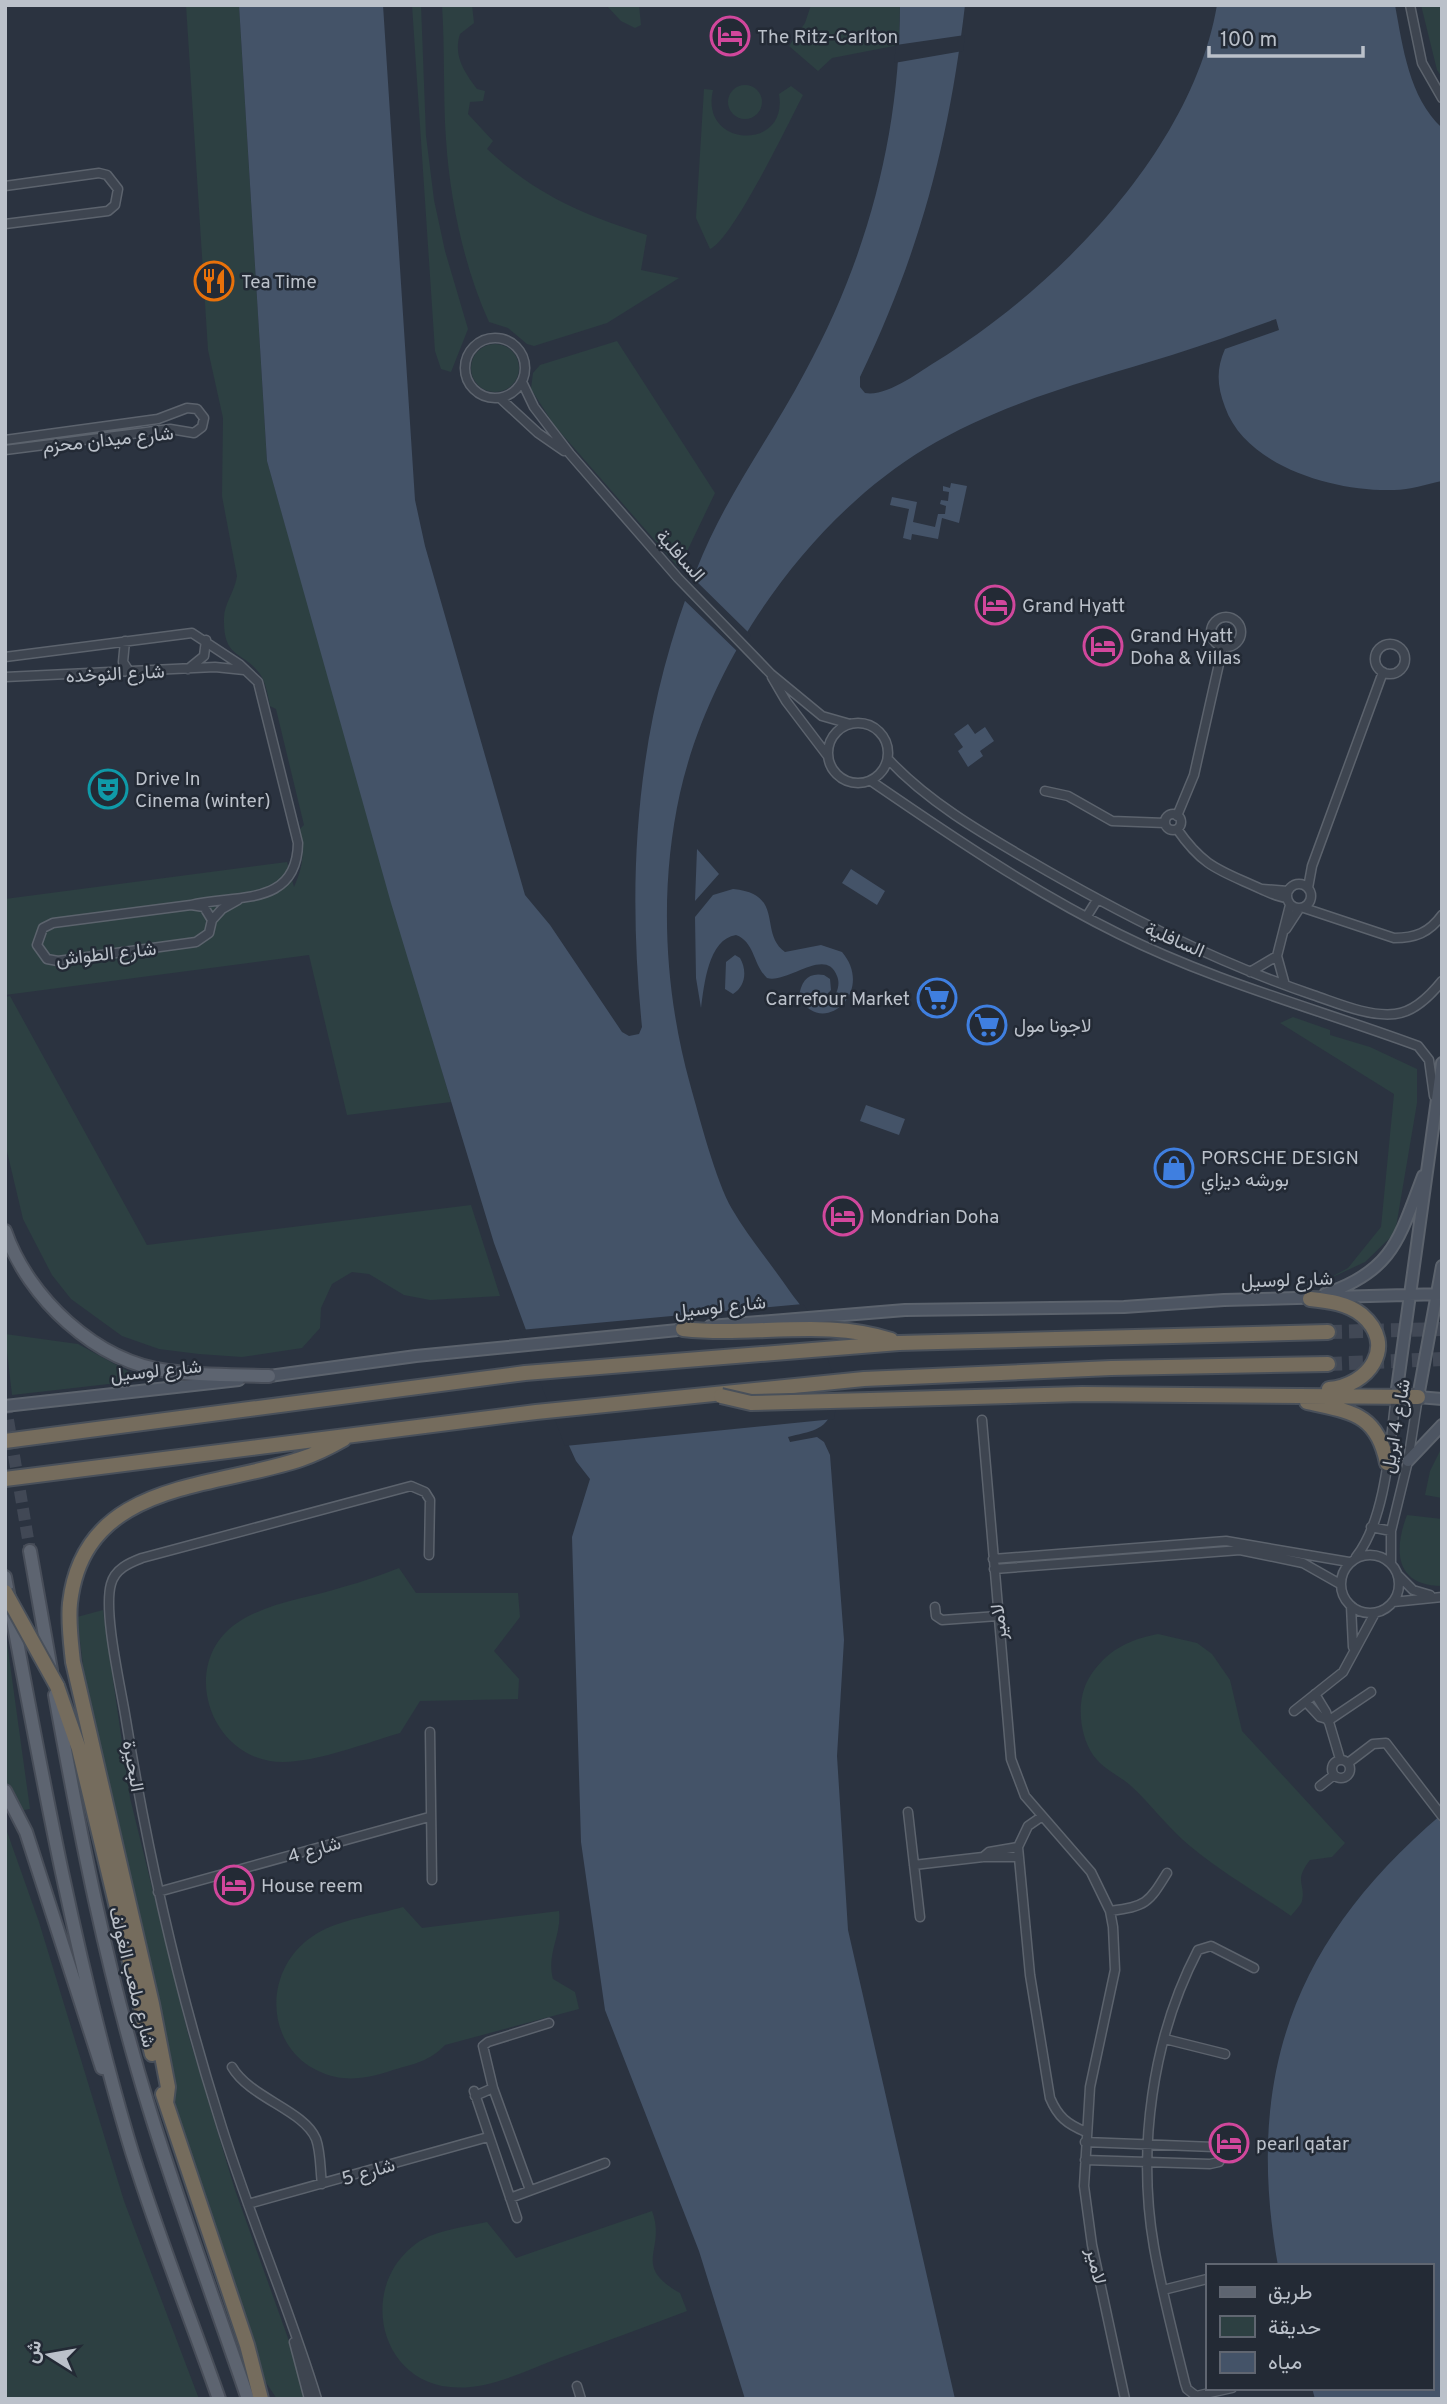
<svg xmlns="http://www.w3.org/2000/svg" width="1447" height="2404" font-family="Overpass,Vazirmatn,sans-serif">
  <rect width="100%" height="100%" fill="#2b3340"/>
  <!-- green -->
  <path fill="#2d4042" d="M186,5H239L267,461L451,1102L347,1115L309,955L5,995V899L287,862L294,887C304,865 304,852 300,829L304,825L276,709L270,706C268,696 266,683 260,674C243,650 223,660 224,618C224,604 235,591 237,576L222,496L223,418L208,350Z
    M412,5H421L426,136L434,200L445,251L468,329L451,372L441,369L435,351Z
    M442,5H472L474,23L460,34C453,55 464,72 477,89L485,91L483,101L470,102L468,114L493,141L487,149C536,195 584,215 647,235L641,270L679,278L607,323L534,346L527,344L508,328L489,322C464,267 450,200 446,140C443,95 445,50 442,5Z
    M606,5H639L641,25L635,28L621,21Z
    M811,5H900L899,45L832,58L818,71L789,46L805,23Z
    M1421,5H1442V77L1437,70Z
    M728 102a17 17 0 1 1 34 0a17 17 0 1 1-34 0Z
    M791,86L803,95C789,122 732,241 710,249L696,218L704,89L713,90C699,148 789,152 779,94Z
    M617,341L715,493L679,568L554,425L531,389L533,373L540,365Z
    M471 368a24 24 0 1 1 48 0a24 24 0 1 1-48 0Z
    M10,996L147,1245L471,1205L500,1296L430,1300L404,1295L369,1274L352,1272L332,1284L321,1308L320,1328L302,1348L242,1357L199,1354L159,1349L122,1336L71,1299L52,1275L23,1219L5,1143V997Z
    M1293,1017L1330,1030V1035L1370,1047L1417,1069V1103L1395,1233L1365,1262L1324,1281L1348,1268L1381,1227L1394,1094L1280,1023Z
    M5,1334L78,1344L144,1380L12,1395Z
    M1442,1447V1498L1425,1495L1430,1471Z
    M1407,1515L1442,1519V1586C1394,1586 1394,1549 1407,1515Z
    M399,1568L416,1593H518L520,1617L494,1651L519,1679L518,1699L420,1701L400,1733C365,1743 306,1767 270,1761C206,1750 181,1661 237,1623C268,1602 309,1598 343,1587C362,1582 381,1575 399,1568Z
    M103,1610L130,1798L188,2034L235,2190L289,2341L305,2399H277L263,2378L196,2183L177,2111L147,1959L87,1697L77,1617Z
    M5,1628L30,1809L5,1813Z
    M1158,1634L1197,1643L1212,1654L1230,1680L1242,1731L1345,1843L1332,1857L1310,1860C1293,1882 1306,1883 1302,1901C1301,1905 1294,1912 1291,1916C1258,1893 1221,1872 1190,1846C1168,1828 1151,1804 1130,1785C1117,1774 1103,1769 1093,1755C1079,1734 1076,1700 1089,1678C1106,1651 1127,1640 1158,1634Z
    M5,1826L39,1922L124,2201L199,2399H5Z
    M403,1907L422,1928L559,1911C562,1935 546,1954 553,1979L575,1992L579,2009L445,2045C430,2061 414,2064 393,2070C375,2076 355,2081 336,2077C264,2061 257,1970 316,1934C341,1919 376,1915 403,1907Z
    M652,2211C667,2251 630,2265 680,2293L687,2311C645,2327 604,2342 562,2357C527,2370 488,2391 450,2387C379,2380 360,2289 412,2247C431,2230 462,2228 487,2222L516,2258Z"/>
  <!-- water -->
  <path fill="#445368" d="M239,5H383L415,500L425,546L525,895L550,925L622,1032L629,1036L639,1034L642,1027C626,868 637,721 696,571C724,498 769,440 805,372C867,258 900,136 900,5H965C949,142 920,252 860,377V387L865,393C887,397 919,372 937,361C1058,286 1192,150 1217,5H1395C1403,48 1409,97 1442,128V481C1426,484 1410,490 1394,490C1336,492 1246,467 1225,407C1217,386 1216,369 1225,349L1279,330L1276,319C1242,331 1207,344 1172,355C1087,381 1003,402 926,448C808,519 710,660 680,793C659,888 664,990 690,1084C699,1116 716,1182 732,1209C749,1238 772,1265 791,1293C799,1304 811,1317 815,1329C825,1354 828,1382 834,1408C825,1432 810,1431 788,1437L790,1442L817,1437L824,1442L830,1455L844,1640L837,1756L848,1930L955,2399H745L699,2251L605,2010L581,1842L572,1537L590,1479L576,1461L566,1439L494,1243L391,903L267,461Z
    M951,483L967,486L959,523L942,518L938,539L912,534L911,540L903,538L909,509L890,505L892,497L917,502L913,522L935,527L938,514H945L946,506L940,504L941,500L948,501L949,492L943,491V486L950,488Z
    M968,724L975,734L985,727L994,741L980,751L983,756L968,767L958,751L963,747L954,734Z
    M697,849L719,874L695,901Z
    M851,869L885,891L877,905L842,883Z
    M733,889C786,894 758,933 785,952L821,945L842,952C876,992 822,1039 799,997C801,981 808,972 824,975L830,979L831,990L821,1001L823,1005L831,1002C836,995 841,985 837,976C826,946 788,984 767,978C753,965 755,942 736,935C708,939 704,986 701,1008L696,978L695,917L713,895Z
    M735,955L740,958C747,970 746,986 733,994L725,989L726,962Z
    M866,1105L905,1119L899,1135L860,1121Z
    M1442,1814V2399H1315L1312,2388H1431V2266H1278C1244,2074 1294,1940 1442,1814Z"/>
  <!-- pier -->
  <path fill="#2b3340" d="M965,35L963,51L894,63L896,45Z
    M690,575L751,635L740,654L682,598Z
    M803,1304L818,1326L838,1393L834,1419L565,1446L520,1330Z"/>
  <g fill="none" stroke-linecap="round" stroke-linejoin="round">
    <!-- primary-tunnel -->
    <path stroke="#414855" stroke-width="12" stroke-dasharray="12 6" stroke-linecap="butt" d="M5,1402L30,1551"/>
    <!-- highway-tunnel -->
    <path stroke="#414855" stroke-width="14" stroke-dasharray="14 7" stroke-linecap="butt" d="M1328,1332L1442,1329
      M1328,1364L1442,1359"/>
    <defs>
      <path id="street" d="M1410,5L1422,63L1442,98
        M5,186L99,173L107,175L118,189L115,205L108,211L5,224
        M465 368a30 30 0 1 1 60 0a30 30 0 1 1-60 0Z
        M522,382L534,407L570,454L678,578L771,674L822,716L850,724
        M500,398L538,433L564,451
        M5,440L158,419L187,408L197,409L204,418L202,427L194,433L170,429L5,450
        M1211 632a15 15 0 1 1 30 0a15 15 0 1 1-30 0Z
        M125,641L123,662L130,673
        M1375 659a15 15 0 1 1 30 0a15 15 0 1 1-30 0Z
        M5,657L192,633L239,664L258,682L298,843C297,908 235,894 191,905
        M188,669L204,656L206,640
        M5,677L215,667L244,670
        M772,677L786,701L827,755
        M828 753a30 30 0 1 1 60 0a30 30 0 1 1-60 0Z
        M888,759C927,801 980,832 1030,861C1121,914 1213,961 1313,995C1337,1003 1368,1017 1395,1014C1414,1012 1430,996 1442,981
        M871,781C951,836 1032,891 1119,934C1215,982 1318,1009 1418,1046L1429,1060L1434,1096
        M1045,791L1068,796L1112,821L1165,823
        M1165 822a8 8 0 1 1 16 0a8 8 0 1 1-16 0Z
        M1177,816L1194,775L1223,646
        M1177,829C1204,868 1220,870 1261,889C1270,893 1277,897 1287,898
        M1287 896a12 12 0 1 1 24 0a12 12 0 1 1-24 0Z
        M1308,888L1312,866L1383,672
        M1262,889L1288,891
        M191,905L204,907L212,920L209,933L196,942L58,961L47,959L37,945L43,928L53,923Z
        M1304,908L1394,938C1415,938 1429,933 1442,915
        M1087,916L1097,900
        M212,920L222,909L238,900
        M1286,929L1299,909
        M1250,972L1277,956
        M1285,985L1277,956L1290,905
        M982,1420L1011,1759L1025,1796L1091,1872L1110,1911L1113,1927L1115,1970L1090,2087L1084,2186L1092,2245L1125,2399
        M1371,1527L1391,1531
        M1341 1584a29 29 0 1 1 58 0a29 29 0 1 1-58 0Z
        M1356,1557C1386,1519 1390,1443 1396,1396
        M993,1559L1226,1541L1349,1562
        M1391,1564V1531L1408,1461L1418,1397
        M994,1569L1240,1550L1303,1563L1340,1584
        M1398,1575L1413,1590L1430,1595
        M1393,1602L1442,1597
        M1351,1606L1353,1647
        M935,1607L936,1616L942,1620L998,1616
        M1315,1694L1326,1712L1340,1759
        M1306,1702L1320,1717L1327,1719
        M1294,1711L1343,1672L1375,1613
        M1328,1721L1371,1692
        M430,1732L432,1880
        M1332 1769a9 9 0 1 1 18 0a9 9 0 1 1-18 0Z
        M1348,1763L1373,1744L1386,1743L1442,1816
        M1320,1786L1334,1775
        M908,1812L920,1917
        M1041,1817L1028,1826L1018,1847L1030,1975L1050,2098C1058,2117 1067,2124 1086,2132
        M983,1857L989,1852L1018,1847
        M914,1865L983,1857H1018
        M158,1892L429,1817
        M1110,1911C1146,1906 1148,1904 1167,1873
        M1165,2039L1225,2054
        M232,2067C250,2098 304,2110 316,2139C321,2153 320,2170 322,2184
        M493,2088L530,2190
        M474,2091L517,2218
        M475,2096L493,2088L483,2046L488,2042L549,2023
        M1085,2160L1210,2164L1219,2162L1223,2155L1220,2149L1214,2147L1085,2142
        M510,2198L605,2163
        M248,2204L488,2137
        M1163,2290L1207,2279
        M294,2342L309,2399
        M577,2386L581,2399
        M1232,2388L1196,2396L1187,2389L1185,2383C1174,2338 1162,2293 1154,2247C1137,2149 1152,2038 1198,1950L1211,1946L1254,1968
        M317,2399C288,2304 248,2213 219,2118C178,1988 148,1855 126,1720C121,1688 103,1612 111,1584C115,1569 129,1563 142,1558L411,1486L425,1492L430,1500L429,1555"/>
      <path id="secondary" d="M1442,1266L1418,1397L1442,1399
        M1325,1294C1393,1271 1399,1239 1423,1176
        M710,1326L905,1310L1124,1307L1224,1300L1442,1294
        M262,1377L416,1356L688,1329
        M1396,1396L1442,1063
        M5,1406L239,1380
        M1408,1461L1442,1425"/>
      <path id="primary" d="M5,1231C28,1298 96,1362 168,1371C201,1376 236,1375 269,1376
        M30,1551L51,1670
        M5,1577C40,1766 74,1955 128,2139C154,2227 189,2313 219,2399
        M55,1695C80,1834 107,1973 149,2108C179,2206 215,2302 248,2399
        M5,1791L26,1832L102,2068"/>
      <path id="highway" d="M1310,1299C1328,1301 1347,1303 1362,1315C1398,1346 1368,1386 1329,1389
        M683,1329C751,1337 826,1318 891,1340
        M870,1400L1082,1394L1418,1397
        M1307,1402C1351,1412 1377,1413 1387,1463
        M5,1441L525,1373L899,1343L1328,1332
        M5,1479L536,1412L864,1379L1111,1368L1328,1364
        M57,1686L79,1749L152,2054
        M163,2094L247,2345L261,2399
        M166,2103L168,2087L152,2004L73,1662C71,1643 68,1622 70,1603C84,1480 213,1489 301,1459C316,1454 330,1447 344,1439"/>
    </defs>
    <!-- street casing -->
    <use href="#street" stroke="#5c636d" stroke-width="11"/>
    <!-- secondary casing -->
    <use href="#secondary" stroke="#5c636d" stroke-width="14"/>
    <!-- primary casing -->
    <use href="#primary" stroke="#484e59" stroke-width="16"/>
    <!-- highway casing -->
    <use href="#highway" stroke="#49505a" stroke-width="18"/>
    <!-- street -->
    <use href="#street" stroke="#3e4550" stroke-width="8"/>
    <!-- secondary -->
    <use href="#secondary" stroke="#4d5562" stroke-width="10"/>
    <!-- primary -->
    <use href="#primary" stroke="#5d6470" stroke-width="12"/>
    <!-- highway -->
    <use href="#highway" stroke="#756c5d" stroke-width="14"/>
    <defs>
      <path id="highway-bridge" d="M721,1396L751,1403L870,1400
        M5,1592L57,1686"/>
    </defs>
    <!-- highway-bridge casing -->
    <use href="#highway-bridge" stroke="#49505a" stroke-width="18" stroke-linecap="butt"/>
    <!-- highway-bridge -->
    <use href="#highway-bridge" stroke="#756c5d" stroke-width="14"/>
  </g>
  <!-- icons -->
  <defs>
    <symbol id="hotel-ring" viewBox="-11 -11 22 22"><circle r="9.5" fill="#232a35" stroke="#d1479c" stroke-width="1.5"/><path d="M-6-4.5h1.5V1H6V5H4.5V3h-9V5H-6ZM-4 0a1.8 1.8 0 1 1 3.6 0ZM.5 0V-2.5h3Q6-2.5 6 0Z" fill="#d1479c"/></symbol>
    <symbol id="restaurant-ring" viewBox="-11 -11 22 22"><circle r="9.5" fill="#232a35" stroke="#e8710a" stroke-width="1.5"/><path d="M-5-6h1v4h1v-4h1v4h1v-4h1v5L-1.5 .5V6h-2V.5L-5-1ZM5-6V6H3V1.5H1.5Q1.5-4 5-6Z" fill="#e8710a"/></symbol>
    <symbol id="theatre-ring" viewBox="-11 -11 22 22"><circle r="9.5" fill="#232a35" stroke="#0f9aa8" stroke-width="1.5"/><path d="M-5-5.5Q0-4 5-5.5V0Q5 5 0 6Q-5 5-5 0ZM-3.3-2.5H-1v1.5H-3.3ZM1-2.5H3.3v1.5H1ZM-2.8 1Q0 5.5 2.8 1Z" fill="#0f9aa8"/></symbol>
    <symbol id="supermarket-ring" viewBox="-11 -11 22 22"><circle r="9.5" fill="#232a35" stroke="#3f7fe0" stroke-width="1.5"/><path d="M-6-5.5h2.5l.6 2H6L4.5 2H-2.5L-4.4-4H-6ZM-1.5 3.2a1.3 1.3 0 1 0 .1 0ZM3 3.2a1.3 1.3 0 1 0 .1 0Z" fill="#3f7fe0"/></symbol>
    <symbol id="shop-ring" viewBox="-11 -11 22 22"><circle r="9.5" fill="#232a35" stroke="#3f7fe0" stroke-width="1.5"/><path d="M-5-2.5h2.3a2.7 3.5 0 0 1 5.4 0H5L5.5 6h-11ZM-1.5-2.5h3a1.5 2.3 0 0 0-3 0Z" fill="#3f7fe0"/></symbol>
  </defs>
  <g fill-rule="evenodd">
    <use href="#hotel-ring" x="708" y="14" width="44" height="44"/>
    <use href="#restaurant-ring" x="192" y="259" width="44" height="44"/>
    <use href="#hotel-ring" x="973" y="583" width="44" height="44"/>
    <use href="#hotel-ring" x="1081" y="624" width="44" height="44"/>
    <use href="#theatre-ring" x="86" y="767" width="44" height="44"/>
    <use href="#supermarket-ring" x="915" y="976" width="44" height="44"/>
    <use href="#supermarket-ring" x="965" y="1003" width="44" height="44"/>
    <use href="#shop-ring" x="1152" y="1146" width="44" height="44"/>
    <use href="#hotel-ring" x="821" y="1194" width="44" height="44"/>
    <use href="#hotel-ring" x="212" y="1863" width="44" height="44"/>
    <use href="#hotel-ring" x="1207" y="2121" width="44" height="44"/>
  </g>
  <g text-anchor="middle" stroke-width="5" stroke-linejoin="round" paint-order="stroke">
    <!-- poi labels -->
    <g font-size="19" fill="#bbc1ca" stroke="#232a35" text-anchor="start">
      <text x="757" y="43">The Ritz-Carlton</text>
      <text x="241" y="288">Tea Time</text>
      <text x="1022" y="612">Grand Hyatt</text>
      <text x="1130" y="642">Grand Hyatt<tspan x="1130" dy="22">Doha &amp; Villas</tspan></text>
      <text x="135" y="785">Drive In<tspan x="135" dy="22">Cinema (winter)</tspan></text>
      <text x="910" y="1005" text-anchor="end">Carrefour Market</text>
      <text x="1014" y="1032">لاجونا مول</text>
      <text x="1201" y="1164">PORSCHE DESIGN<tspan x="1201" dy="22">بورشه ديزاي</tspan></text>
      <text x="870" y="1223">Mondrian Doha</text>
      <text x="261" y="1892">House reem</text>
      <text x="1256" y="2150">pearl qatar</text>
    </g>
    <!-- street labels -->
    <g font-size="19" fill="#bbc1ca" stroke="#232a35">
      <text transform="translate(108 439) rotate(-6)" y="7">شارع ميدان محزم</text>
      <text transform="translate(681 555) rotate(48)" y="7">السافلية</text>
      <text transform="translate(115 673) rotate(-3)" y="7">شارع النوخده</text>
      <text transform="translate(1175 939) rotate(23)" y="7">السافلية</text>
      <text transform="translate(106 953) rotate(-6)" y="7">شارع الطواش</text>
      <text transform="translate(1287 1279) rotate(-2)" y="7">شارع لوسيل</text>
      <text transform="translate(720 1306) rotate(-6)" y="7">شارع لوسيل</text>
      <text transform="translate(156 1370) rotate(-6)" y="7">شارع لوسيل</text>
      <text transform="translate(1395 1426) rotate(-80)" y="7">شارع 4 ابريل</text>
      <text transform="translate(998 1622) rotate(-95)" y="7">لامير</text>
      <text transform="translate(134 1766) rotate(80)" y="7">البحيرة</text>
      <text transform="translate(314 1849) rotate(-16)" y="7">شارع 4</text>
      <text transform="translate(133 1977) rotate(76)" y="7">شارع ملعب الغولف</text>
      <text transform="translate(368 2171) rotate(-16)" y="7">شارع 5</text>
      <text transform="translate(1097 2266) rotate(78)" y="7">لامير</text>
    </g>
  </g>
  <!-- border -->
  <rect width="1447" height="2404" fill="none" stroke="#bbc1ca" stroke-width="14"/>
  <!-- legend -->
  <rect x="1206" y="2264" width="228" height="126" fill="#232a35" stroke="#606671" stroke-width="2"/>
  <rect x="1220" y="2287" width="35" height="10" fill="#5d6470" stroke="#606671" stroke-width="2"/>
  <text x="1268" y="2299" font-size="21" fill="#bbc1ca">طريق</text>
  <rect x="1220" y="2316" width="35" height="21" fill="#2d4042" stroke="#606671" stroke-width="2"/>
  <text x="1268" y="2334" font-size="21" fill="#bbc1ca">حديقة</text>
  <rect x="1220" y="2352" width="35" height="21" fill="#445368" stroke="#606671" stroke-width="2"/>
  <text x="1268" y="2369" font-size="21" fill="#bbc1ca">مياه</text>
  <!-- north arrow -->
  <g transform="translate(49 2355) rotate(281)" stroke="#232a35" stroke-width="5" paint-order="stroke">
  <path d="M0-5L12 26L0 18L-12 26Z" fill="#bbc1ca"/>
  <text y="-10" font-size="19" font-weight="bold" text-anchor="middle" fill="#bbc1ca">ش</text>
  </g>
  <!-- scale -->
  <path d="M1209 46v10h154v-10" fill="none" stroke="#bbc1ca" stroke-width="3.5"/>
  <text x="1220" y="46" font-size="21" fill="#bbc1ca" stroke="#232a35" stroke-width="5" paint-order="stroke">100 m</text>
</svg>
